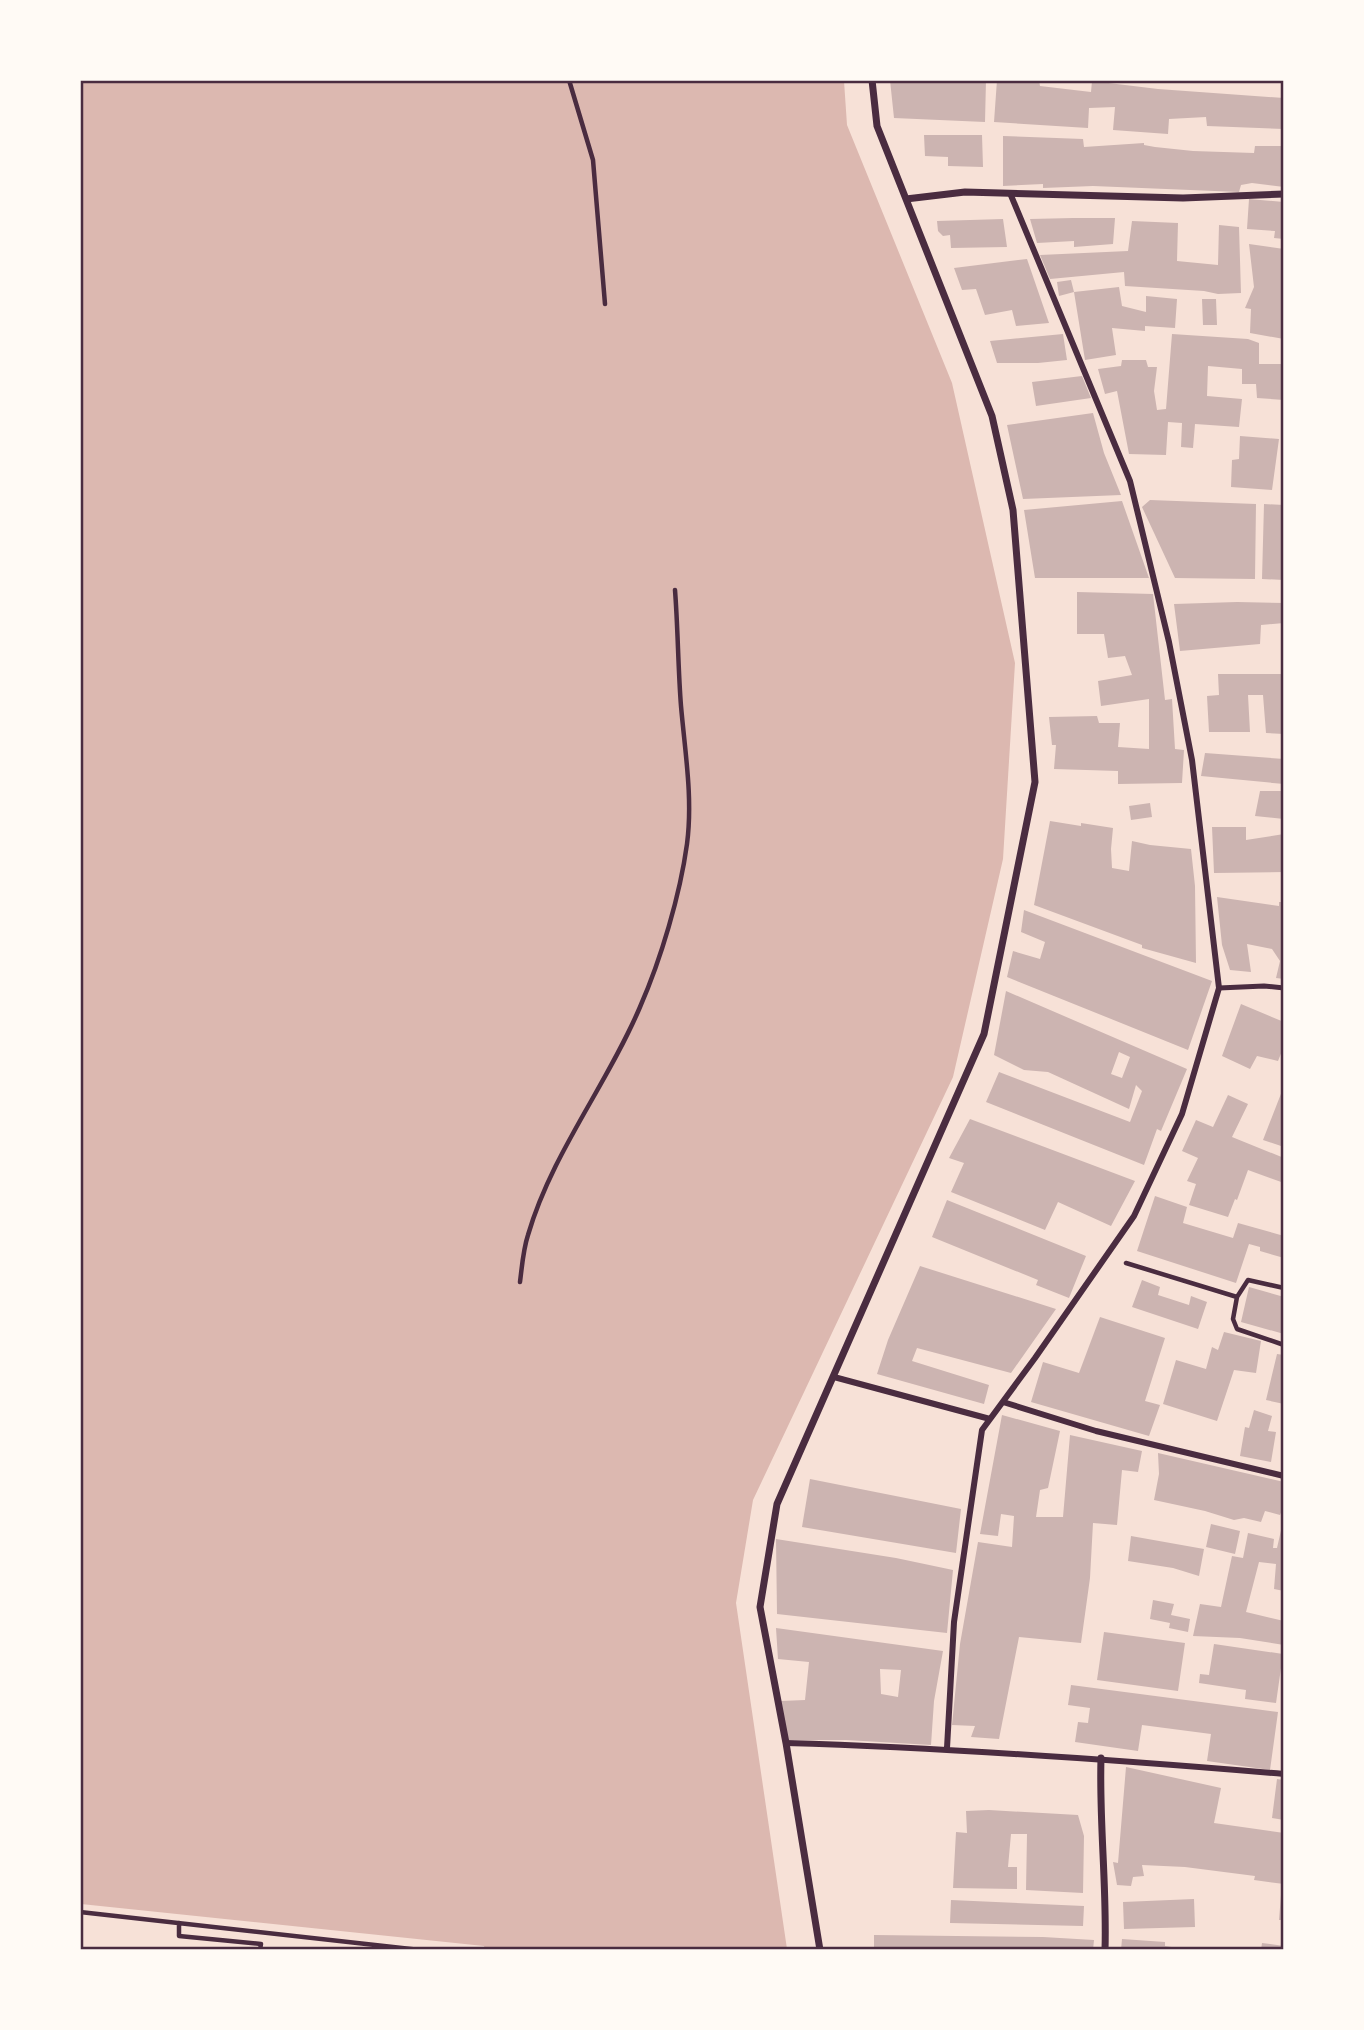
<svg xmlns="http://www.w3.org/2000/svg" width="1364" height="2030" font-family="'Fira Sans Condensed',sans-serif">
  <rect width="100%" height="100%" fill="#f7e1d7"/>
  <!-- water -->
  <path fill="#dcb8b0" d="M81,81H844L847,125L952,383L1015,663L1003,859L953,1077L753,1500L736,1603L787,1949H485L484,1946L81,1904Z"/>
  <!-- building -->
  <path fill="#ccb4b1" fill-rule="evenodd" d="M890,80H986L985,122L894,118Z
    M997,80H1039L1040,86L1091,92L1092,81L1158,89L1284,98V129L1207,126L1206,117L1169,119L1168,134L1113,130L1115,107L1089,108L1088,128L994,122Z
    M924,135H982L983,167L948,166V157L925,156Z
    M1003,136L1083,139L1084,147L1144,143V145L1155,147L1193,151L1254,153L1255,146H1284V187L1252,183L1241,185L1239,192L1093,186L1043,188V184L1003,186Z
    M1249,199L1284,202V239L1274,238L1275,231L1247,229Z
    M1073,218H1115L1113,244L1074,247V241L1037,243L1030,219Z
    M1003,219L1007,247L951,248L950,235L943,236L938,231L937,221Z
    M1132,221L1178,223L1177,261L1218,265L1219,225L1239,227L1241,293L1218,294L1204,291L1125,286L1124,272L1050,279L1040,255L1128,251Z
    M1249,244L1284,249V339L1250,333L1251,309L1245,308L1254,287Z
    M1027,259L1049,323L1016,326L1012,310L985,315L976,289L962,290L954,268Z
    M1071,280L1074,292L1059,296L1057,282Z
    M1119,287L1122,306L1146,312V296L1177,299L1175,328L1145,326V331L1112,328L1116,355L1085,360L1074,292Z
    M1202,299H1216L1217,325H1203Z
    M1063,334L1067,360L1038,363H997L990,341Z
    M1172,334L1248,339L1259,343V364H1284V400L1257,398L1256,384H1242V369L1208,366L1207,396L1242,399L1239,427L1195,424L1193,448L1181,447L1182,423L1168,422L1166,455L1129,454L1117,391L1105,394L1098,369L1121,366L1122,360H1146L1148,367H1157L1154,391L1157,410L1166,409Z
    M1082,376L1091,398L1036,406L1032,382Z
    M1093,413L1104,453L1121,495L1023,499L1007,425Z
    M1240,436L1279,439L1272,490L1231,487L1232,460L1239,459Z
    M1150,500L1256,504L1255,579L1175,578L1142,507Z
    M1122,501L1149,578H1035L1024,510Z
    M1264,504L1284,505V580L1262,579Z
    M1077,592L1153,594L1165,700L1172,699L1175,749L1184,750L1182,783L1118,784V771L1054,769L1056,745H1052L1049,717L1097,716L1099,723H1120L1118,747L1149,749V699L1101,706L1098,681L1132,675L1125,656L1108,658L1104,634H1077Z
    M1237,602L1284,603V623L1261,625L1260,644L1180,651L1174,604Z
    M1218,674H1284V692H1281V697H1284V734L1266,733L1263,695H1248L1250,732H1209L1207,696L1219,695Z
    M1205,753L1284,759V784L1201,776Z
    M1260,791H1284V819L1255,816Z
    M1150,803L1152,817L1131,820L1129,806Z
    M1050,821L1081,826V823L1113,828L1111,849L1112,868L1129,871L1132,841L1150,845L1191,849L1195,886L1196,963L1142,948V945L1034,905Z
    M1212,827H1246V840L1284,834V872L1214,873Z
    M1217,897L1279,906V902H1284V979L1276,978L1280,961L1272,949L1247,944L1251,972L1230,970L1222,945Z
    M1024,910L1212,981L1188,1050L1007,977L1013,951L1040,959L1045,942L1021,932Z
    M1006,991L1187,1069L1161,1131L1157,1129L1144,1165L986,1102L999,1072L1130,1122L1142,1091L1136,1085L1129,1109L1048,1072L1024,1070L994,1055ZM1119,1052L1130,1057L1122,1078L1111,1074Z
    M1241,1004L1284,1022V1046L1278,1061L1257,1056L1250,1069L1222,1056Z
    M1284,1086V1147L1263,1140Z
    M1228,1095L1248,1104L1232,1137L1284,1158V1183L1248,1170L1237,1200L1235,1199L1228,1217L1189,1205L1196,1184L1187,1181L1198,1158L1182,1151L1196,1120L1213,1127Z
    M970,1119L1135,1181L1111,1226L1058,1202L1045,1230L951,1192L964,1163L949,1158Z
    M1155,1196L1187,1207L1183,1223L1233,1238L1238,1223L1284,1236V1258L1260,1251V1247L1249,1244L1236,1283L1137,1251Z
    M947,1200L1086,1256L1069,1298L1036,1285L1038,1280L932,1237Z
    M920,1266L1056,1309L1011,1373L917,1348L912,1361L989,1385L984,1404L877,1374L888,1340Z
    M1142,1280L1160,1287L1158,1295L1189,1305L1191,1296L1207,1302L1198,1329L1132,1307Z
    M1249,1287L1284,1297V1334L1241,1322Z
    M1100,1317L1165,1338L1145,1401L1160,1405L1149,1436L1031,1402L1043,1362L1079,1373Z
    M1224,1332L1261,1341L1256,1373L1234,1370L1217,1421L1163,1404L1176,1360L1206,1369L1212,1347L1218,1350Z
    M1277,1354L1284,1355V1404L1266,1400Z
    M1254,1410L1272,1416L1268,1431L1276,1432L1271,1462L1240,1456L1245,1427L1249,1428Z
    M1002,1415L1060,1431L1048,1488L1040,1490L1036,1517H1063L1070,1435L1142,1451L1138,1472L1122,1470L1117,1525L1093,1523L1090,1578L1081,1643L1019,1637L999,1739L971,1737L975,1726L952,1725L960,1644L978,1542L1012,1547L1014,1516L1001,1514L998,1536L980,1534Z
    M1158,1453L1284,1482V1505L1280,1515L1265,1511L1261,1522L1244,1518L1234,1520L1205,1511L1154,1500L1159,1474Z
    M810,1479L961,1509L956,1553L802,1527Z
    M1211,1524L1240,1531L1235,1554L1206,1547Z
    M1282,1526L1284,1591L1274,1589L1276,1564L1259,1562L1246,1612L1284,1621V1645L1240,1638L1193,1636L1200,1604L1221,1607L1232,1556L1243,1558L1248,1533L1274,1539L1273,1548H1277Z
    M1131,1536L1204,1549L1199,1576L1173,1568L1128,1561Z
    M776,1539L896,1558L953,1570L947,1633L777,1614Z
    M1153,1600L1174,1604L1171,1615L1190,1619L1188,1632L1169,1628L1170,1623L1150,1619Z
    M776,1628L943,1651L934,1701L931,1745L846,1740H786L781,1701L805,1700L809,1662L778,1659ZM880,1669L901,1670L898,1697L881,1694Z
    M1104,1632L1185,1643L1178,1691L1097,1680Z
    M1214,1644L1283,1654L1276,1703L1245,1699L1246,1690L1199,1683L1200,1674L1209,1675Z
    M1071,1685L1278,1712L1270,1770L1207,1761L1211,1734L1142,1725L1138,1751L1075,1742L1078,1722L1088,1723L1090,1708L1068,1705Z
    M1126,1767L1221,1788L1214,1823L1284,1833V1884L1254,1880L1255,1876L1185,1867L1142,1865L1144,1876L1133,1877L1131,1886L1117,1885L1113,1862L1118,1863Z
    M1277,1779L1284,1780V1820L1272,1818Z
    M989,1810L1078,1815L1084,1836L1083,1893L1026,1890L1027,1834H1011L1008,1867H1017V1889L953,1888L956,1832L967,1833L966,1811Z
    M1281,1895H1284V1920H1279Z
    M1194,1899L1195,1927L1124,1929L1123,1902Z
    M951,1900L1084,1906L1083,1926L950,1923Z
    M874,1935L1043,1937L1094,1940L1093,1950H874Z
    M1122,1939L1165,1942V1946L1191,1950H1121Z
    M1262,1943L1284,1946V1950H1261Z"/>
  <g fill="none" stroke-linecap="round" stroke-linejoin="round">
    <!-- path -->
    <path stroke="#4a2c40" stroke-width="4.5" d="M569,80L593,160L605,304
      M1126,1263L1237,1297L1248,1280L1284,1288
      M520,1282C522,1267 523,1250 528,1235C552,1153 607,1085 640,1007C661,959 680,895 687,844C693,798 685,752 681,706C678,668 678,629 675,590
      M1237,1297L1233,1319L1237,1329L1284,1345
      M80,1912L420,1950
      M179,1923V1936L261,1944L260,1950"/>
    <!-- service -->
    <path stroke="#4a2c40" stroke-width="5" d="M1219,988L1264,986L1284,988"/>
    <!-- pedestrian -->
    <path stroke="#4a2c40" stroke-width="6" d="M834,1377L990,1419
      M1003,1402L1096,1431L1284,1476
      M786,1743C952,1748 1118,1760 1284,1774
      M947,1748L954,1622L982,1430L1035,1358L1134,1216L1182,1114L1219,988L1192,760L1169,642L1130,481L1010,193"/>
    <!-- minor -->
    <path stroke="#4a2c40" stroke-width="7" d="M906,199L965,192L1183,198L1284,194
      M1101,1758C1099,1822 1107,1886 1105,1950
      M820,1950L786,1743L760,1607L777,1504L984,1034L1035,782L1013,510L992,416L877,126L872,80"/>
  </g>
  <!-- border -->
  <rect width="1364" height="2030" fill="none" stroke="#fffaf5" stroke-width="164"/>
  <rect x="82" y="82" width="1200" height="1866" fill="none" stroke="#4a2c40" stroke-width="2.5"/>
</svg>
